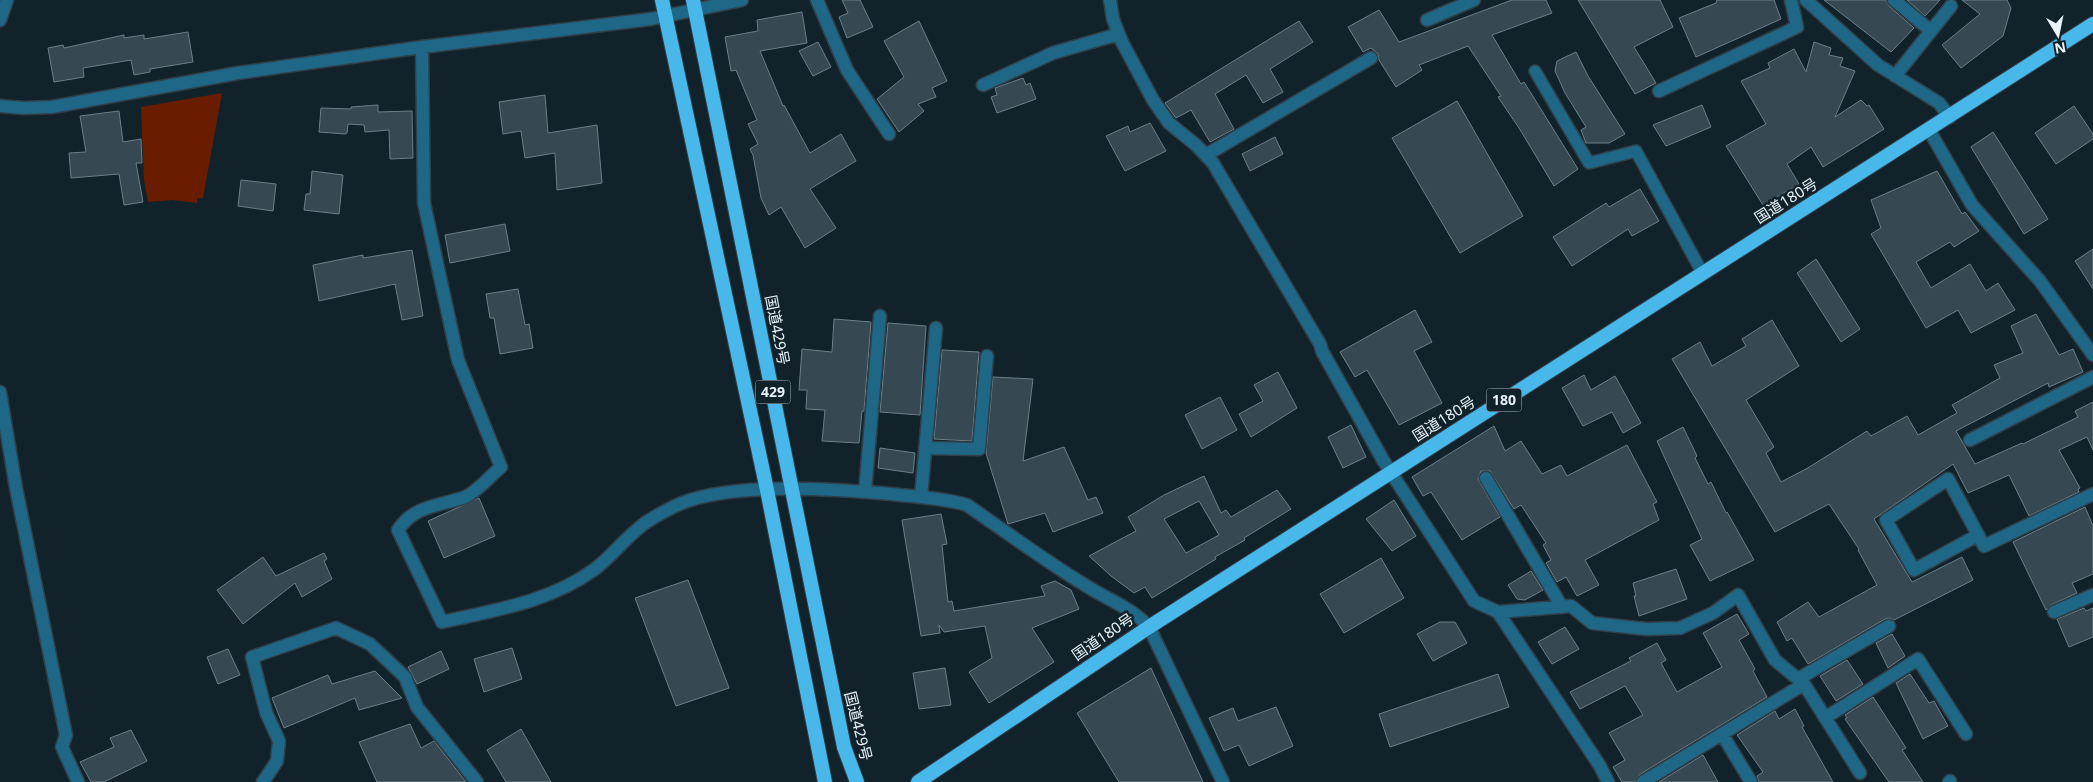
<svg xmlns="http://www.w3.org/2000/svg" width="2093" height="782" font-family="'Noto Sans','Noto Sans JP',sans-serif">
  <rect width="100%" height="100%" fill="#12222b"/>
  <!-- green -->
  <path fill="#6a1c00" d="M222,93L203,198H197V203L172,200L148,202L144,180L141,107Z"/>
  <!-- building -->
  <path fill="#364852" stroke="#6c7f89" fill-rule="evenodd" d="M842,0H860L873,27L847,38L839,17L848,13Z
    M1512,0H1546L1552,13L1492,35L1521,84L1524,82L1578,169L1554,186L1519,128L1498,97L1501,96L1468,46L1419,65L1422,70L1396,87L1379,60L1378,54L1371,48L1363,52L1348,27L1379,10L1399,42Z
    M1578,0H1660L1673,27L1634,47L1656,83L1635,94Z
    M1717,0H1774L1781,19L1696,57L1679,18L1716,3Z
    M1824,0H1886L1889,6L1914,28L1891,52Z
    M1907,0H1940L1925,16Z
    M1962,0H2007L2011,8L2003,36L1961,68L1942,45L1980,14Z
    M802,12L807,43L760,51L783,106L784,105L810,153L841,134L856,161L810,189L836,228L805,248L781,207L769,215L761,198L753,155L750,149L758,144L748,124L757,120L736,70L731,71L725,37L758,31L757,20Z
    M919,21L947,81L932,88L936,97L918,104L924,111L899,132L877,99L904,77L884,41Z
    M1299,21L1313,42L1270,69L1283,92L1263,103L1246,75L1215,94L1234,129L1210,142L1191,110L1176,118L1165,103Z
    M188,32L193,62L150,69V72L134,75L131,60L83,68L84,77L54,82L48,48L63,45L64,48L124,35V38L144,35V39Z
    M818,42L831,67L813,76L799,51Z
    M1814,42L1831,48L1829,55L1843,58L1840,66L1855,71L1835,117L1861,100L1867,106L1869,105L1884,129L1823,167L1811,147L1787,164L1799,184L1763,205L1726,146L1766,124L1741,81L1770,68L1768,63L1794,49L1806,72Z
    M1576,52L1588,76L1625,134L1609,143H1586L1581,130L1586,127L1565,93L1555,71L1557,61Z
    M1023,78L1026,85L1030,83L1036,99L997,113L991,97L997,95L995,88Z
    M545,95L548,133L597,125L602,183L557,190L555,153L525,158L521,131L503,134L499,102Z
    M1457,101L1523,216L1460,253L1392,138Z
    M378,105V112L412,111L413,158L390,159L389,130L365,132L364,125L348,124L347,133L345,134L319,132L321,108L351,109V107Z
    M1702,105L1711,127L1666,146L1653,125Z
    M2074,106L2093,134V139L2056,164L2035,133Z
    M119,111L123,142L141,139L142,163H136L143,202L124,205L119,174L71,178L69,153L86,152L80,116Z
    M1150,123L1166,151L1125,171L1106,136L1128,126L1130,132Z
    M1993,132L2048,219L2024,234L1971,147Z
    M1275,137L1283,154L1250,171L1242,154Z
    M312,171L343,175L339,214L304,210L306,194H310Z
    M1937,171L1962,214L1965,212L1979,231L1954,247L1950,242L1916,262L1931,288L1970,264L1986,291L1998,283L2015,310L1971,333L1958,310L1926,328L1871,234L1881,228L1871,200Z
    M241,180L276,184L273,211L238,206Z
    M1640,189L1659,221L1632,236L1628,229L1572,266L1553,237L1606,203L1609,207Z
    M505,224L510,251L450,263L445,235Z
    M2093,249V289L2075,261Z
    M412,250L423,316L402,320L395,284L319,301L313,265L363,255V258Z
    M1816,259L1860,329L1841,342L1797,273Z
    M518,289L525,325L529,324L533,348L500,354L494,318H490L486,294Z
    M1415,310L1432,342L1414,351L1442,403L1399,425L1367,370L1355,377L1340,352Z
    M2036,314L2059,355L2073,349L2083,372L2049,387L2048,383L1956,431L1975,464L2022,443L2023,444L2078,417L2075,411L2093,402V450L2087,437L2059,450L2080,488L2078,489L2079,492L2029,516L2009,475L1968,493L1953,464L1874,519L1912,582L1962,557L1973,580L1894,620L1889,618L1885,619L1808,664L1792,638L1787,641L1777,622L1808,602L1819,617L1877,585L1858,550L1859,549L1829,504L1775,532L1672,359L1700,342L1712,366L1746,346L1742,339L1772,320L1799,366L1746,400L1774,447L1766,453L1781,482L1806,469L1867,431L1871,436L1907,416L1918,435L1957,413L1952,405L2000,378L1994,365L2023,353L2011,326Z
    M834,319L871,322L864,411H862L859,443L822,441L825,410L806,409L807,390H799L802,349L832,352Z
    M888,323L926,326L920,415L880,412Z
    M942,350L979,352L972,441L934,439Z
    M1278,372L1297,408L1251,437L1239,414L1263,401L1254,385Z
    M1584,375L1591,390L1615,376L1641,423L1623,433L1612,412L1583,426L1562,388Z
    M993,377L1033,379L1023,461L1064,447L1088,500L1096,497L1103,513L1053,532L1045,513L1008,524L986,453Z
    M1220,397L1237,430L1202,449L1185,415Z
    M1351,425L1366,457L1343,468L1328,437Z
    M1494,426L1505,451L1521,441L1542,474L1561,465L1567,476L1627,445L1657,502L1653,504L1659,520L1585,560L1599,585L1577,596L1566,577L1557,582L1546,563L1551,560L1543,545L1546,543L1521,505L1514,509L1490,471H1481L1478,479L1500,517L1462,540L1431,492L1423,496L1412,477Z
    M1683,427L1697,456L1695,458L1708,484L1711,482L1726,513L1727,512L1754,560L1710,581L1690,545L1702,539L1657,441Z
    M880,448L915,453L913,473L878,468Z
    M1204,476L1221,513L1226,510L1231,517L1277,490L1291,509L1244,538L1245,540L1215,557L1216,559L1152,598L1145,587L1134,593L1111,576L1089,556L1136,531L1128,517L1164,495ZM1199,501L1219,535L1186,553L1164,519Z
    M479,498L495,536L444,558L428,521Z
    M1394,500L1416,536L1392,551L1366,519Z
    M2085,507L2093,526V574L2072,583L2077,593L2051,605L2046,610L2013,542Z
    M941,514L947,544L942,545L948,602L952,601L954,611L1045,596L1041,586L1055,581L1071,590L1079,609L1032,628L1054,662L989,703L969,672L992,658L985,626L944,632L939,625L940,633L921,636L902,520Z
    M324,553L327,559L324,561L332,579L302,597L295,583L243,624L217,590L263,557L276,576Z
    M1381,558L1404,598L1344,633L1320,594Z
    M1676,569L1687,599L1639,616L1634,596H1636L1633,583Z
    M1531,571L1543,590L1525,600L1517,599L1508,585Z
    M688,580L729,688L676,706L635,598Z
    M2084,608L2086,611L2093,608V637L2069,647L2057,619Z
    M1737,614L1749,634L1739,640L1755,669L1753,671L1767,697L1639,775L1635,782H1622L1613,767L1625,760L1609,733L1643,715L1625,686L1580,709L1570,692L1631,661L1629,658L1657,643L1666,660L1661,663L1677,692L1722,667L1703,633Z
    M1440,622H1455L1467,643L1433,661L1417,634Z
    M1565,627L1579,649L1552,664L1538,642Z
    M1892,634L1905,656L1888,668L1876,643Z
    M512,648L522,679L484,692L474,659Z
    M228,649L240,675L218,684L207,657Z
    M441,651L449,669L417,684L408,667Z
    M1847,660L1863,684L1836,701L1820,676Z
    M945,668L951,705L919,709L913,673Z
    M1151,668L1203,782H1119L1077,713Z
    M375,671L402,698L359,710L355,698L284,728L272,698L328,675L332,684Z
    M1498,674L1509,707L1390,747L1379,714Z
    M1910,674L1929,703L1934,701L1948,726L1923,739L1896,683Z
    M1873,697L1906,748L1902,750L1923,782H1889L1845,719L1847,718L1845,715Z
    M1276,707L1293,746L1249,766L1239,745L1224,751L1209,718L1233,708L1238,721Z
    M1795,709L1804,726L1802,727L1833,782H1759L1757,776L1763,772L1737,735L1775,711L1779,719Z
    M410,724L421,748L434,741L466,782H377L359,742Z
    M521,729L551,782H506L487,750Z
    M131,730L147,761L104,782H91L80,762L114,747L110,738Z
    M1703,755L1718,782H1659Z"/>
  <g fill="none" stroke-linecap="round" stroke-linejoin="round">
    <defs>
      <path id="service" d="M1535,71L1589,163L1636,151L1703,274"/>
      <path id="minor" d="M817,0L847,70L889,134
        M1110,0L1113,19L1122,42L1153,100L1169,123L1196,145L1213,163L1320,344L1322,351L1383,460L1474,601L1498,612L1571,606L1592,623L1646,629L1680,628L1713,613L1738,595L1775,660L1804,684L1860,773
        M1806,0L1878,65L1939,103L1950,117
        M1894,0L1931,31
        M0,20L7,0
        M1427,20L1474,0
        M422,47L424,203L458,360L501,467C491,475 476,493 465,497C440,506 414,505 398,530L442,622C495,610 550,602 595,569C613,555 627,536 645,523C654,517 665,511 675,506C727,481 834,489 892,494C917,497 943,498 967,505C1006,532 1044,560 1085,585C1106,599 1131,607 1149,627L1223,782
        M1895,76L1951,6
        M983,85L1053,53L1119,34
        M1659,91L1797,27L1791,0
        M0,106L24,108L52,107L238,73L422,47L651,19L742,0
        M1929,130L1972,205L2040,281L2093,355
        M1206,155L1371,58
        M0,392L16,488L66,735L62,747L78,782
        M1970,440L2093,377
        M925,448L979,449L987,356
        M1486,478L1562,607
        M865,492L880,316
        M921,497L936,328
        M1978,535L1914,570L1886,520L1948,479L1984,546L2093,494
        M1498,612L1600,766L1608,782
        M2054,612L2093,595
        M1798,679L1889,626
        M1825,718L1918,659L1966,734
        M1722,734L1751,782
        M263,782L277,761L279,741L266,712L252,657L336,628L370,644L405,677L417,707L477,782
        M1643,782L1804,684
        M1949,782L1950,781"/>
      <path id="trunk" d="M662,0L767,490L825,782
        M693,0L844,747L857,782
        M918,782L1149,627L2093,24"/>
    </defs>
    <!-- service casing -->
    <use href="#service" stroke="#303f48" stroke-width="14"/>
    <!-- minor casing -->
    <use href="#minor" stroke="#303f48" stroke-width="15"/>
    <!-- trunk casing -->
    <use href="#trunk" stroke="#303f48" stroke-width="16"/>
    <!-- service -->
    <use href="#service" stroke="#1f6787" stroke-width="11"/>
    <!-- minor -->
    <use href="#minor" stroke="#1f6787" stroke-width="12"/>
    <!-- trunk -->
    <use href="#trunk" stroke="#48b8ea" stroke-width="14"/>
  </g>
  <g text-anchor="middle" stroke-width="5" stroke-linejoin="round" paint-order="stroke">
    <!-- shield labels -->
    <g fill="#12222b" stroke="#a8b4bb" stroke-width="1">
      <rect x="755.5" y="380.5" width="35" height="23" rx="4"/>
      <rect x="1486.5" y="388.5" width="35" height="23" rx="4"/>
    </g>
    <g font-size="14" font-weight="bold" fill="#e9f3f9">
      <text x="773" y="397">429</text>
      <text x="1504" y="405">180</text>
    </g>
    <!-- street labels -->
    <g font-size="15" fill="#e9f3f9" stroke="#12222b">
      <text transform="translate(1786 201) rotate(-32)" y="5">国道180号</text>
      <text transform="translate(777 330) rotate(79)" y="5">国道429号</text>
      <text transform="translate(1444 419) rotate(-32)" y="5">国道180号</text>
      <text transform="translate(1103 637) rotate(-34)" y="5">国道180号</text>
      <text transform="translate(858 726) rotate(76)" y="5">国道429号</text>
    </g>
  </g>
  <!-- north arrow -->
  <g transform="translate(2058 35) rotate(170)" stroke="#12222b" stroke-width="4" paint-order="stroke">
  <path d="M0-4L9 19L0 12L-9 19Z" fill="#e9f3f9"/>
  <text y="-8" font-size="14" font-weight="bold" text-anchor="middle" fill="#e9f3f9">N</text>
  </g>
</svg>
